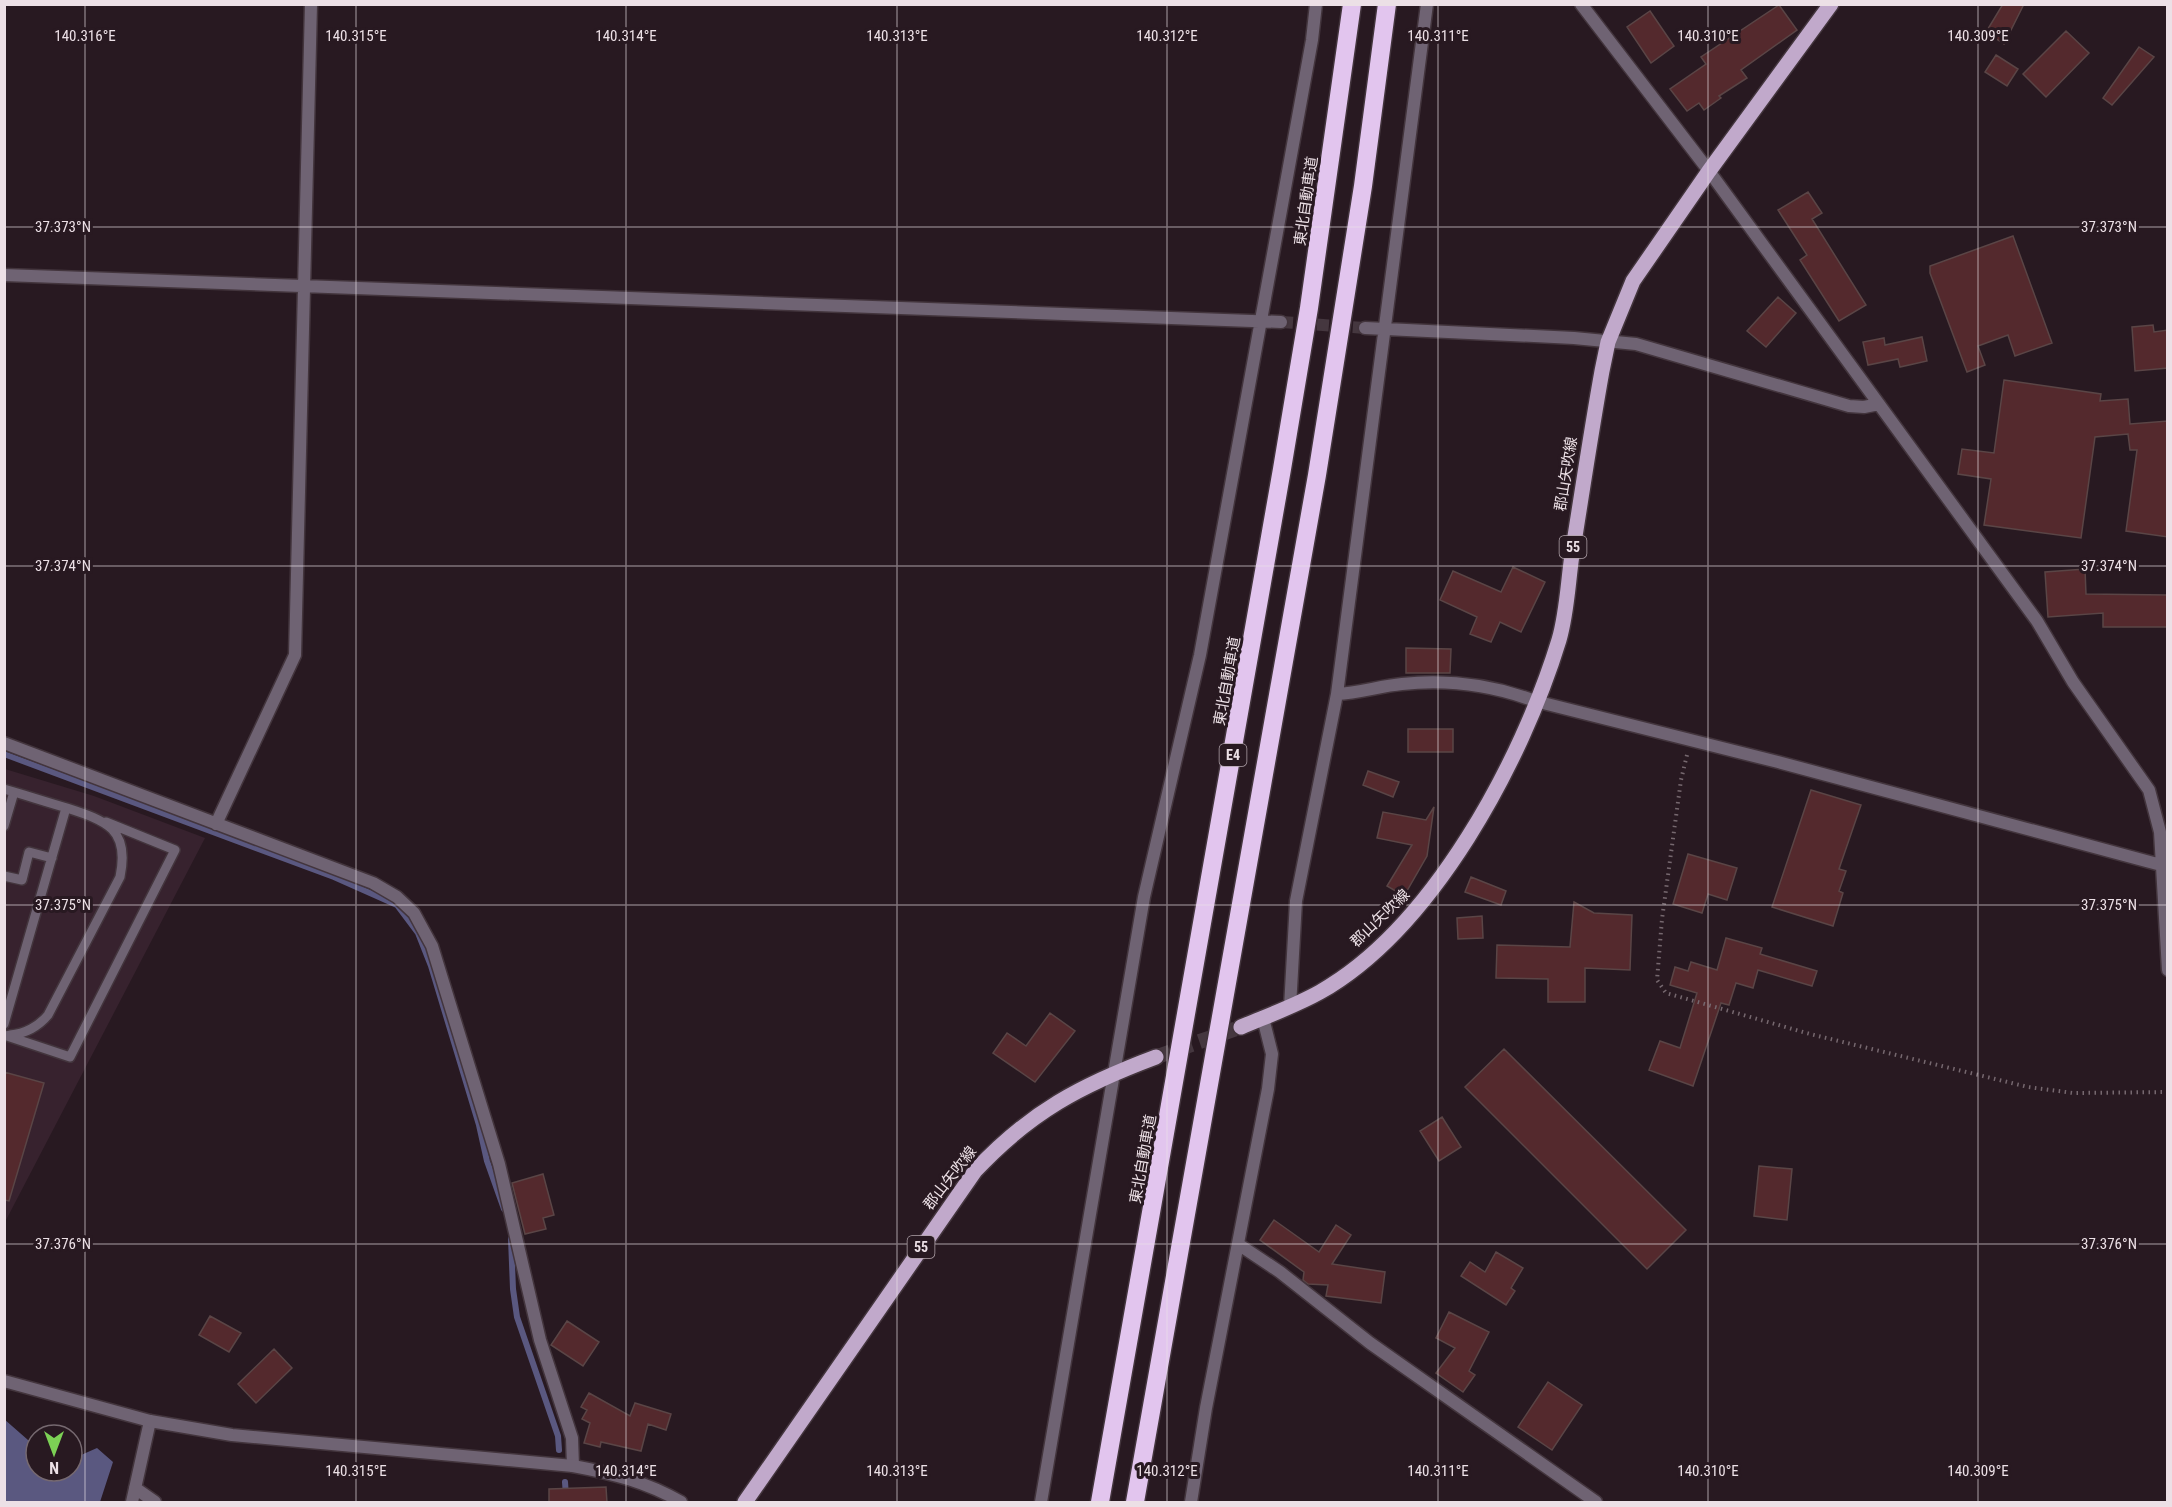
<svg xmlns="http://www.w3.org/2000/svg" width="2172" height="1507" font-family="'Roboto Condensed','Noto Sans JP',sans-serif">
  <rect width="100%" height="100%" fill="#281921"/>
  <!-- built -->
  <path fill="#37222e" d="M5,769L94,796L205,838L5,1222Z"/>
  <!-- water -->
  <path fill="#5a5880" d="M4,1419L36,1447V1471H72V1459L97,1448L113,1462L100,1502H5Z"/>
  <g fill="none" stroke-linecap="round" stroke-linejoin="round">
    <!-- stream -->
    <path stroke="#5a5880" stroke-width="6" d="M4,754L334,877L397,905L418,933L431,966L479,1125L487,1161L504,1209
      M511,1239L513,1289L517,1317L558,1436L559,1450
      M565,1482L566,1496"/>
  </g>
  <!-- building -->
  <path fill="#54292d" stroke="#5a4546" stroke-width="1.5" d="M2003,4H2024L2004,44L1986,32Z
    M1779,5L1797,30L1741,70L1747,78L1719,96L1721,98L1704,110L1699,103L1687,111L1670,89L1706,64L1701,57Z
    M1650,11L1674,46L1651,63L1627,27Z
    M2066,31L2089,53L2046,97L2023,74Z
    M2139,47L2154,57L2112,105L2103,98Z
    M1996,55L2018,69L2007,86L1985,72Z
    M1808,192L1822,213L1812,219L1866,305L1839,321L1800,260L1807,255L1778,210Z
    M2013,236L2052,343L2015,356L2008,335L1978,346L1985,365L1967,372L1930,273V266Z
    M1778,297L1796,313L1766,347L1747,331Z
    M2153,325L2154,332L2168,330V368L2135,371L2132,327Z
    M1922,337L1927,361L1900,367L1898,359L1868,365L1863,342L1884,338L1885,345Z
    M2004,380L2101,394L2100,401L2128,399L2130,424L2168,421V537L2126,531L2137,450H2130L2128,434L2095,437L2081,538L1984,525L1991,479L1958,474L1962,449L1994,453Z
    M1513,567L1545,582L1521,632L1500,622L1491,642L1470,634L1477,617L1440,600L1453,571L1501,592Z
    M2085,569L2086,594L2168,595V627H2103V613L2048,617L2045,572Z
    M1406,648L1451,649L1450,673H1406Z
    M1408,729H1453V752H1408Z
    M1368,771L1399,782L1393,797L1363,785Z
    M1811,790L1861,805L1839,869L1846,871L1839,891L1843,893L1833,926L1772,907Z
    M1434,807L1427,856L1404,896L1387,886L1412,845L1377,838L1383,812L1426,820Z
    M1688,854L1737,868L1727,900L1708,894L1702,913L1673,904Z
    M1471,877L1506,891L1501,905L1465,892Z
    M1574,902L1594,913L1632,915L1630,970L1585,968V1002H1548V979L1496,978L1497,945L1570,947Z
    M1482,916L1483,938L1458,939L1457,918Z
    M1726,938L1762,948L1760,954L1817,971L1812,986L1758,970L1753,988L1736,983L1729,1005L1721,1003L1693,1086L1649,1070L1660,1041L1680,1048L1697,993L1670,985L1675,967L1688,971L1691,962L1717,970Z
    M1050,1013L1075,1031L1035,1082L993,1053L1007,1033L1026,1046Z
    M1504,1049L1686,1230L1647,1269L1465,1087Z
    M4,1072L44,1083L9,1201L4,1200Z
    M1442,1117L1461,1147L1439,1161L1420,1131Z
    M1759,1166L1792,1169L1787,1220L1754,1216Z
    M543,1174L554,1215L543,1218L546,1229L525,1234L512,1183Z
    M1274,1220L1319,1252L1336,1225L1351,1235L1332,1264L1385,1272L1381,1303L1326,1296L1328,1285L1308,1284L1303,1280L1304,1272L1260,1240Z
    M1496,1252L1523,1268L1511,1288L1515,1291L1506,1305L1461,1276L1470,1262L1485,1272Z
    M1449,1312L1489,1332L1469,1371L1475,1375L1463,1392L1436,1373L1455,1348L1436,1338Z
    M210,1316L241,1333L229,1352L199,1335Z
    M567,1321L599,1342L583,1366L551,1345Z
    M274,1349L292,1368L256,1403L238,1384Z
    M1548,1382L1582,1405L1552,1450L1518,1427Z
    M589,1393L630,1416L635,1403L671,1414L666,1430L648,1424L641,1451L601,1442L600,1447L584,1443L590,1423L582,1419L587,1410L581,1407Z
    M606,1487L607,1503H549V1489Z"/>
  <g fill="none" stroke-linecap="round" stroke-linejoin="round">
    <!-- minor-tunnel -->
    <path stroke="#45373f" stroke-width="12" stroke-dasharray="12 6" stroke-linecap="butt" d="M1281,322L1365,328"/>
    <!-- primary-tunnel -->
    <path stroke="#45373f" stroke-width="15" stroke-dasharray="15 8" stroke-linecap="butt" d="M1156,1057L1241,1027"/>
    <defs>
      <path id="service" d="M4,789C25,795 46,802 67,808C107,821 130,829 120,877L48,1015C39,1026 25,1034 10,1035
        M4,826L14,792
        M4,876L22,880L29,852L52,858
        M4,1024L66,808
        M4,1035L70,1057L175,850L106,822"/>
      <path id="minor" d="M1581,4L1709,171L2037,621L2073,682L2149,790L2160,832L2168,970
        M4,275L1281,322
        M1365,328L1574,338L1636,344L1849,406L1864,407L1879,404
        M1337,694C1359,693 1380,686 1402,684C1448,679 1492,685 1535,701L1778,762L2161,865
        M4,743L373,883L397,897L414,913L432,946L499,1164L540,1340L572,1438L573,1466
        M216,824L295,655L311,4
        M1290,1007L1296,901L1337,694L1427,4
        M1238,1244L1280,1272L1370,1343L1596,1502
        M135,1488L155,1502
        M132,1502L150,1421
        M1041,1502L1144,897L1200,655L1312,40L1316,4
        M1191,1502L1206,1408L1268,1089L1272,1054L1263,1018"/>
      <path id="tertiary" d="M4,1381L150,1421L232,1435L573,1466C611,1473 647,1482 681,1502"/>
      <path id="primary" d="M1241,1027C1267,1016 1295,1006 1320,992C1433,928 1522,761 1559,640C1567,613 1568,582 1572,555C1582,493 1591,432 1602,371L1608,342L1633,281L1709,171L1831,4
        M745,1502L975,1171C1030,1112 1081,1085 1156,1057"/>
      <path id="motorway" d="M1100,1502L1282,469L1309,308L1352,4
        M1135,1502L1317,475L1363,186L1387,4"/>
    </defs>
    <!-- service casing -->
    <use href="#service" stroke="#43353d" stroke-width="12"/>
    <!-- minor casing -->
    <use href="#minor" stroke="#43353d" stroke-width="15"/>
    <!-- tertiary casing -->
    <use href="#tertiary" stroke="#43353d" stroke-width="15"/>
    <!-- primary casing -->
    <use href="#primary" stroke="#43353d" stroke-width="18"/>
    <!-- motorway casing -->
    <use href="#motorway" stroke="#43353d" stroke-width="21"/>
    <!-- path -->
    <path stroke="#76686f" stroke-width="4" stroke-dasharray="1.5 4.5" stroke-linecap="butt" d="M1687,755L1681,780L1662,919L1657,980L1666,993L1810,1034L2028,1087L2073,1093L2168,1092"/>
    <!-- service -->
    <use href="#service" stroke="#6f6373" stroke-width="9"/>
    <!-- minor -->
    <use href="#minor" stroke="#6f6373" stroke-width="12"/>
    <!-- tertiary -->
    <use href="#tertiary" stroke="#6f6373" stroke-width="12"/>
    <!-- primary -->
    <use href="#primary" stroke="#c1a9cb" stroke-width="15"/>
    <!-- motorway -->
    <use href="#motorway" stroke="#e2c5ee" stroke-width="18"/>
  </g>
  <!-- ticks -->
  <path fill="none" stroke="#ece0e6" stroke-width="1.5" stroke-opacity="0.45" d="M85,4V1502M356,4V1502M626,4V1502M897,4V1502M1167,4V1502M1438,4V1502M1708,4V1502M1978,4V1502M4,227H2168M4,566H2168M4,905H2168M4,1244H2168"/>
  <g text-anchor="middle" stroke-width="6" stroke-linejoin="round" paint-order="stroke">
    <!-- shield labels -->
    <g fill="#281921" stroke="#b1a4ab" stroke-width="1.5">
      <rect x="1559.5" y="536" width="27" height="22" rx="4.5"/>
      <rect x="1219.5" y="744" width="27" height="22" rx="4.5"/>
      <rect x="907.5" y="1236" width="27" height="22" rx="4.5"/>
    </g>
    <g font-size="14" font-weight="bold" fill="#ece0e6">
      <text x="1573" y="552">55</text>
      <text x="1233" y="760">E4</text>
      <text x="921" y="1252">55</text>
    </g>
    <!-- street labels -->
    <g font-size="15" fill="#ece0e6" stroke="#281921">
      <text transform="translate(1306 201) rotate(-82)" y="5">東北自動車道</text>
      <text transform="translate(1566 474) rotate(-81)" y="5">郡山矢吹線</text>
      <text transform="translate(1227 681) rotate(-80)" y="5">東北自動車道</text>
      <text transform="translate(1380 918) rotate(-44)" y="5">郡山矢吹線</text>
      <text transform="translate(1143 1159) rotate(-80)" y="5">東北自動車道</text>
      <text transform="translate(950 1178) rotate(-52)" y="5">郡山矢吹線</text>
    </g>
  </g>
  <g font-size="15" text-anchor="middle" fill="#ece0e6" stroke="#281921" stroke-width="6" stroke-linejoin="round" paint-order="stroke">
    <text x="85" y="41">140.316°E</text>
    <text x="356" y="41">140.315°E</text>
    <text x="626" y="41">140.314°E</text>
    <text x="897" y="41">140.313°E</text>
    <text x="1167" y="41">140.312°E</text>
    <text x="1438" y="41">140.311°E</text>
    <text x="1708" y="41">140.310°E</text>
    <text x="1978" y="41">140.309°E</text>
    <text x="2109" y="232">37.373°N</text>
    <text x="63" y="232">37.373°N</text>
    <text x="2109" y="571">37.374°N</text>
    <text x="63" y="571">37.374°N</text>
    <text x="2109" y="910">37.375°N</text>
    <text x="63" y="910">37.375°N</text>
    <text x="2109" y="1249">37.376°N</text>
    <text x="63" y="1249">37.376°N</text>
    <text x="356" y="1476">140.315°E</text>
    <text x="626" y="1476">140.314°E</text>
    <text x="897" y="1476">140.313°E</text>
    <text x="1167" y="1476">140.312°E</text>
    <text x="1438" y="1476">140.311°E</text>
    <text x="1708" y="1476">140.310°E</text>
    <text x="1978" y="1476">140.309°E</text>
  </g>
  <!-- border -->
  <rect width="2172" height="1507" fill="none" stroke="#ece0e6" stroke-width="12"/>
  <!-- north arrow -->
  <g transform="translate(54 1453) rotate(180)"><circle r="28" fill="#281921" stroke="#766970" stroke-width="1.5"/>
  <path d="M0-4.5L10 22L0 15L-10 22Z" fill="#7cd155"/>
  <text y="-9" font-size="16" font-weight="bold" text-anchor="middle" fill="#ece0e6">N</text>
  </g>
</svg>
